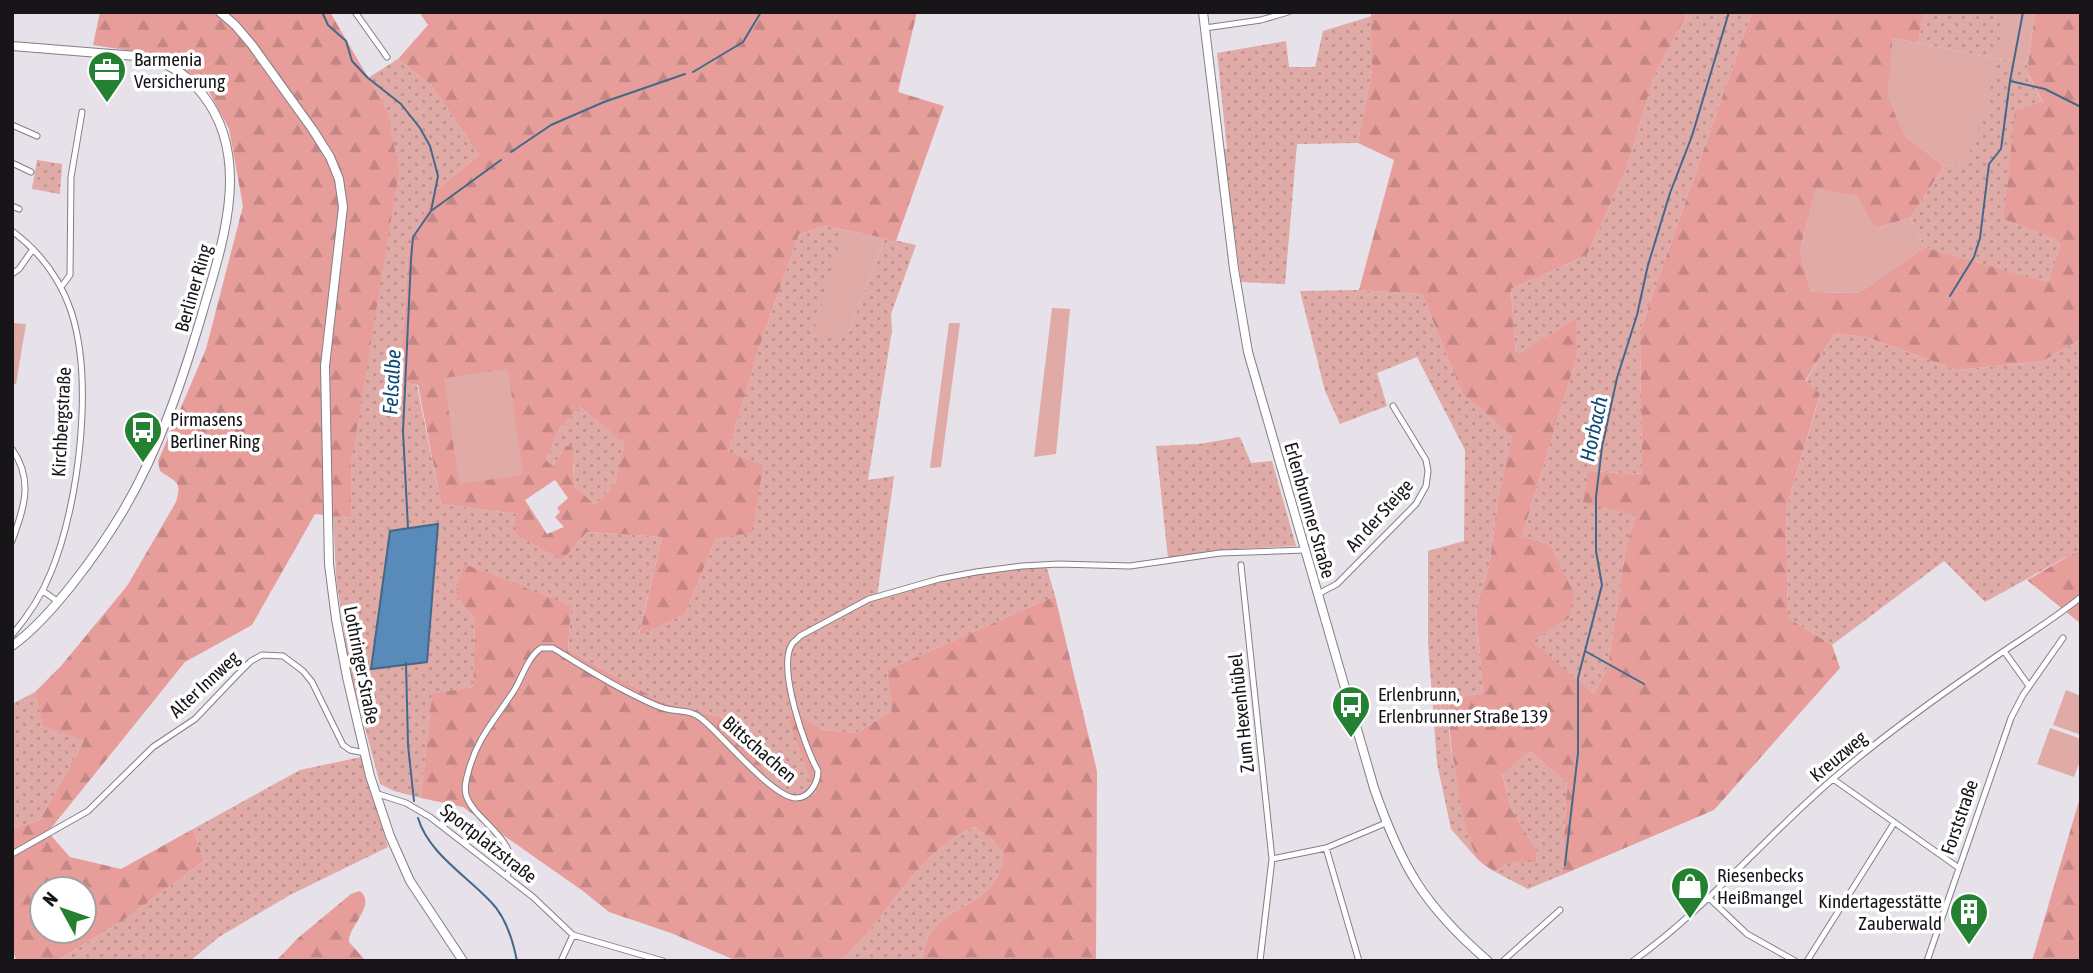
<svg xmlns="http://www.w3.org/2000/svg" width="2093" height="973" font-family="'Asap Condensed',sans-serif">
  <defs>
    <pattern id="grass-dots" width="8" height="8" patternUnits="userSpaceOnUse" patternTransform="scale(1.75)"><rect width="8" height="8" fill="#e0aaa7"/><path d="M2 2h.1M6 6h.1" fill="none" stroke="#bf918f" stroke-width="1.8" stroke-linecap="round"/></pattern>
    <pattern id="forest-firs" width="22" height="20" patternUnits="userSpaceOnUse" patternTransform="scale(1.75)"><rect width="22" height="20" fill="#e79e9b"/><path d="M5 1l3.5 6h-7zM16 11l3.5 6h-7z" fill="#c58785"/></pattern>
    <pattern id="park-tufts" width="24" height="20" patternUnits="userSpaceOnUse" patternTransform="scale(1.75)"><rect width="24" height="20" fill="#e0aaa7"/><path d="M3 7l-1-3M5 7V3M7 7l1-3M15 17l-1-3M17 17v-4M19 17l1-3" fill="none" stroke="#bf918f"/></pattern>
  </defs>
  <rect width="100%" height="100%" fill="#e7e1ea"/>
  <!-- grass -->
  <path fill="url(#grass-dots)" d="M1688,12H1752L1640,331L1642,474L1588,471L1636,515L1626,546L1608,667L1593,694L1531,641L1569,618L1522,536L1576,359V318L1516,357L1511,289L1587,255L1627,167L1654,76Z
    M1924,12H2005L1997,59L2028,63L2027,71L2043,103L2062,241L2048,284L1924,247L1910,218L1944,166L1959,165L1996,59L1918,43Z
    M1372,16V70L1358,143L1297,144L1285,284L1241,282L1223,149H1227L1217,53L1286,41L1289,67H1315L1323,31Z
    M398,59L431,85L479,155L434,192L409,247L399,382L417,385L441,504L516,514L562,560L587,532L662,537L639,634L685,614L716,538L728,451L762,339L799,234L826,226L844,230L847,337L885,238L916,245L891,314L892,330L868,480L894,476L877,597L939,579L1046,565L1055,596L887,670L892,711L856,733L823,730L794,711L816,794L797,802L775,791L739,722L662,702L568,650L571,606L455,594L475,620L473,687L432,695L421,798L394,791L380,784L352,679L346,646L336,577L333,516L351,518V464L387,110L368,78Z
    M37,160L62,164L60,194L32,189Z
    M1359,290L1422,294L1462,393L1514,436L1498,498L1489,567L1476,607L1483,693L1449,699C1445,746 1463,816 1479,861L1451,829L1437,763L1428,643V551L1464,541L1465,450L1417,357L1377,373L1387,406L1340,424L1325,391L1300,291Z
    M1835,333L1869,338L1957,370L2043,361L2081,339V549L1985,602L1944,561L1832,645L1788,618L1786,509L1820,395L1805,382Z
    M580,407L626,443L615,484L595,505L574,486V465L566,446L553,466L546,460L559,429Z
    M1240,437L1251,463L1272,461L1296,546L1219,550L1168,558L1156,446L1199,444Z
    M35,692L44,726L84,741L40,820L12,829V704Z
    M1530,751L1567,783L1562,875L1528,889L1495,872L1509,862L1536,861L1537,851L1511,809L1502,773Z
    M361,757L388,847L290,895L219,937L190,961H56L125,919L204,861L193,829L300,770Z
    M975,827L992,840L1003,852C1001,906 953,899 929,935C925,942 924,953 920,961H840C888,921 915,851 975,827Z"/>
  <!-- forest -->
  <path fill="url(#forest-firs)" fill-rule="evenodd" d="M100,12H330L387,110L399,171L351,464V518L315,514L252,625L185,662L48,832L70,857L121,869L193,829L204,861L125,919L56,961H17L12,950V829L40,820L84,741L43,726L35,692L61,666L127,586L176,502C182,481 177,483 160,471L158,461L206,349L243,206L229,129L209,92L196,78L180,67L144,53L93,45ZM42,889H84V931H42Z
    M419,12H917L898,92L944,106L896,241L826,226L799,234L762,339L728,451L763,466L752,533L716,538L685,614L639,635L662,537L587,532L562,560L515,533L516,514L441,504L418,385L399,382L409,247L434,192L479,155L431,85L398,59L428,25ZM580,407L625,443L615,484L595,505L574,486L573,446H566L553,466L546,460L559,429ZM555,480L568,498L557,508L560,512L555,517L564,527L547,534L525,500Z
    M1371,12H1688L1654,76L1627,167L1587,255L1511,289L1516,356L1576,318V359L1522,536L1550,546L1574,593L1569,618L1532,641L1593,694L1608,667L1626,546L1636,515L1583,503L1588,471L1642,474L1640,331L1752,12H1924L1918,43L1893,38L1891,64L1904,135L1944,166L1910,218L1876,228L1816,189L1800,250L1811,292L1859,293L1924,247L2048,283L2062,241L2004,219L2015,111L2043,102L2027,71L2035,12H2081V339L2043,361L1957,370L1869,338L1835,333L1805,381L1820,394L1786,509L1788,618L1832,645L1840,668L1714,810L1562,875L1567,783L1530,751L1502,774L1511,809L1537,851L1536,862H1509L1495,872C1490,868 1481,864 1478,859C1462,832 1446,731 1449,699L1483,693L1476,607L1489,567L1498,498L1513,436L1462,393L1422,294L1359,290L1394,160L1358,143L1372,70Z
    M2081,549V624L2027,580Z
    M464,564L571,606L568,650L662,702L739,722L775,791L797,802L816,793L789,720L794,711L823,730L856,733L892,711L887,670L1055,596L1097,771L1096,961H920C924,953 925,942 929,935C953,899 1001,906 1003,852L992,840L975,827C915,851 888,921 840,961H737L671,933L609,912L583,891L463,807L421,798L432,694L473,687L475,620L455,594Z
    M2081,794V961H2032Z
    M360,891C377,905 348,926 349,942L366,961H276L298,938L351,894Z"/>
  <!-- park -->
  <path fill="url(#park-tufts)" d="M12,323L26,324L16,384H12Z"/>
  <!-- garden -->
  <path fill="#e0aaa7" d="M2005,12H2035L2028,63L1997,59L1986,109L1967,160L1959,165L1944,166L1904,135L1887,96L1893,38L1996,59Z
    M1816,188L1857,196L1876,228L1910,218L1924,247L1859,293L1811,292L1800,250Z
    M844,230L885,238L847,337L813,334Z
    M1052,308L1070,309L1056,454L1034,457Z
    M949,323H960L941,467L930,468Z
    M508,369L523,475L459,484L444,378Z
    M2066,690L2081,696V735L2053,725Z
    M2050,728L2081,739V758L2074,777L2037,764Z"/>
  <!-- water -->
  <path fill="#588bb9" stroke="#446889" stroke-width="2" d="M438,524L427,662L371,669L390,531Z"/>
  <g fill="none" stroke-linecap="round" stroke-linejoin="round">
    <!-- stream -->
    <path stroke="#446889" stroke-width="2" d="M322,12L328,25L346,41L352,61L368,78L401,104L420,128L430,146L438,176L431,211L413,237L411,260L403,431L408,528
      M2023,12L2010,81L2045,89L2081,107
      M693,72L743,42L761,12
      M511,152L551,125L604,102L685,74
      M431,211L501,160
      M1950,296L1974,257L1980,238L1989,164L2001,149L2010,81
      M1585,651L1644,684
      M406,663L408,745L414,801
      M418,818C429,854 466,875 491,902C506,917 513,941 517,961
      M1565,865L1578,753V678L1602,585L1596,551V497L1602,447L1617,378L1637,315L1648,265L1670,193L1692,136L1729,12"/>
    <defs>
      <path id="street" d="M355,12L387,57
        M1205,28L1261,20L1288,12
        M12,125L37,136
        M12,163L31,172
        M12,206L19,209
        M12,231C39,251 60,279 71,311C94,381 79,505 51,572C42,595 28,616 12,635
        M12,274L19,269L33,249
        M61,287L70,275L71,177L82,112
        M12,449C34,480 24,508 12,541
        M1241,565L1272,859L1260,961
        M43,591L57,601
        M1318,594L1337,584L1416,504L1426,486L1428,471L1426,460L1393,406
        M2004,651L2029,686
        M1833,779L1959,868
        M375,793L406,803L430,817L533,897L573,935L663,961
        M1326,848L1359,961
        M12,854L88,811L153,747L195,719L236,676L251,661L262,655L283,656L303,671L312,682L343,745L350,750L365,753
        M1272,859L1326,848L1386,823
        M507,876C524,841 474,822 466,795C464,787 466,780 468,773C477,737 496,719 515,689C523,675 528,657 541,648H553C582,666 611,685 642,699C650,703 659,707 667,709C680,712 692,710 702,719C722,735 773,798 796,798C810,798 818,782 818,771C805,748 777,668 792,644C794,641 798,639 800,636L869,599L939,579L976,572L1022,566L1059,564L1130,566L1220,553L1305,550
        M1709,898L1747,934L1795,961
        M561,961L573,935
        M1503,961L1560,910
        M1633,961C1710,906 1769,832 1841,772C1885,735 1933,700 1981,667C2014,643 2049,623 2081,597
        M1807,961L1894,823
        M1927,961L2011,718L2023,695L2063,638"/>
      <path id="secondary" d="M220,12L235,25L252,45L313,130L330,157L339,179L343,207L325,366L329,564L336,619L347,677L370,776L390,836L410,881L463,961
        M1203,12L1234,269L1248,352L1374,788C1401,866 1424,906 1488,961
        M12,46L136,56C164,60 186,72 203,95C253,159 222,245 202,314C182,382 159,450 123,511C98,553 51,618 12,646"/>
    </defs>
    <!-- street casing -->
    <use href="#street" stroke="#837e86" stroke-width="7"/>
    <!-- secondary casing -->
    <use href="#secondary" stroke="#837e86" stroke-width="10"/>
    <!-- street -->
    <use href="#street" stroke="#fff" stroke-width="5"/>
    <!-- secondary -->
    <use href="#secondary" stroke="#fff" stroke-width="8"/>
  </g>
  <!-- icons -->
  <defs>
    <symbol id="office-pin" viewBox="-11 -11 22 30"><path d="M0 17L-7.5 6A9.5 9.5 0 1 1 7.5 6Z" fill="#258132" stroke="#fff"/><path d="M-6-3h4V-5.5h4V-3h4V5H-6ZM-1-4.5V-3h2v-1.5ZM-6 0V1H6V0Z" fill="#fff"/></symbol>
    <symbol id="bus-pin" viewBox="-11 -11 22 30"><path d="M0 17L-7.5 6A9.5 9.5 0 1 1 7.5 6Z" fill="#258132" stroke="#fff"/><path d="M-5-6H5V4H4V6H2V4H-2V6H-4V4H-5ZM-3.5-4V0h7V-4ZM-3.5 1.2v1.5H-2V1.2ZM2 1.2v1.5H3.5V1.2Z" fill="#fff"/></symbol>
    <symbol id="shop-pin" viewBox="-11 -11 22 30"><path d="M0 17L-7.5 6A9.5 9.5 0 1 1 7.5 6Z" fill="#258132" stroke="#fff"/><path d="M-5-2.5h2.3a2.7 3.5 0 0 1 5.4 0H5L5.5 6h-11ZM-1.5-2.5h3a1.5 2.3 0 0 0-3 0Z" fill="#fff"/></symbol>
    <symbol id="building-pin" viewBox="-11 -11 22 30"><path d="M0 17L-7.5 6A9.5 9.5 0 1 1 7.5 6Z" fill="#258132" stroke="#fff"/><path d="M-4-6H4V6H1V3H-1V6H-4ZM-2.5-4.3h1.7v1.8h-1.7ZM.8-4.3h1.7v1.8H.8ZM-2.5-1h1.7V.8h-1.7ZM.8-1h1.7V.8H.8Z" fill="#fff"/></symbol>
  </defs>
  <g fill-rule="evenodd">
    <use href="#office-pin" x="85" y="48" width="44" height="60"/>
    <use href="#bus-pin" x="121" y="408" width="44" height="60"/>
    <use href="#bus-pin" x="1329" y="683" width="44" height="60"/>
    <use href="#shop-pin" x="1668" y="864" width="44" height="60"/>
    <use href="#building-pin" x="1947" y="890" width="44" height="60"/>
  </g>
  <g text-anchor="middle" stroke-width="7" stroke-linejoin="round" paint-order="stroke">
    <!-- poi labels -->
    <g font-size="19" fill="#171518" stroke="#fff" text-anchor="start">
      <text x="134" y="66">Barmenia<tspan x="134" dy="22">Versicherung</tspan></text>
      <text x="170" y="426">Pirmasens<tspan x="170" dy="22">Berliner Ring</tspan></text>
      <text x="1378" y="701">Erlenbrunn,<tspan x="1378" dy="22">Erlenbrunner Straße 139</tspan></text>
      <text x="1717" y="882">Riesenbecks<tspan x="1717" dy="22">Heißmangel</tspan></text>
      <text x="1942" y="908" text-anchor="end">Kindertagesstätte<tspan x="1942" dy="22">Zauberwald</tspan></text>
    </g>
    <!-- street labels -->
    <g font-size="19" fill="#171518" stroke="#fff">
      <text transform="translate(193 288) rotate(-74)" y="7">Berliner Ring</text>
      <text transform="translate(61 422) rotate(-87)" y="7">Kirchbergstraße</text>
      <text transform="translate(1310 510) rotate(74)" y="7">Erlenbrunner Straße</text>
      <text transform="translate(1379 515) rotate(-48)" y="7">An der Steige</text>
      <text transform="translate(362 665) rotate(79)" y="7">Lothringer Straße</text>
      <text transform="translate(204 684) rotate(-43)" y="7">Alter Innweg</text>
      <text transform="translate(1241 713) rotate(-96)" y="7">Zum Hexenhübel</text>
      <text transform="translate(760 749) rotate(41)" y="7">Bittschachen</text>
      <text transform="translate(1838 756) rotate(-40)" y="7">Kreuzweg</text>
      <text transform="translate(1959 817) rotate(-71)" y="7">Forststraße</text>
      <text transform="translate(489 843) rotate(38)" y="7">Sportplatzstraße</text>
    </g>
    <!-- water labels -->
    <g font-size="21" font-style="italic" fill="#0b4875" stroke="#fff">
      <text transform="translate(392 382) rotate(-87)" y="7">Felsalbe</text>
      <text transform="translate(1594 429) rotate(-78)" y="7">Horbach</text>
    </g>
  </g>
  <!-- border -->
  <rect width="2093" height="973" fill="none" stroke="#171518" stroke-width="28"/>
  <!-- north arrow -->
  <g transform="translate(63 910) rotate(310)"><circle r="33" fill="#ffffff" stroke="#a2a1a3" stroke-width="2"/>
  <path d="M0-5L12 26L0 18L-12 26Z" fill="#258132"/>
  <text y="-10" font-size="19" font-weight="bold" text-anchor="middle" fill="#171518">N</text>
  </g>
</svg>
